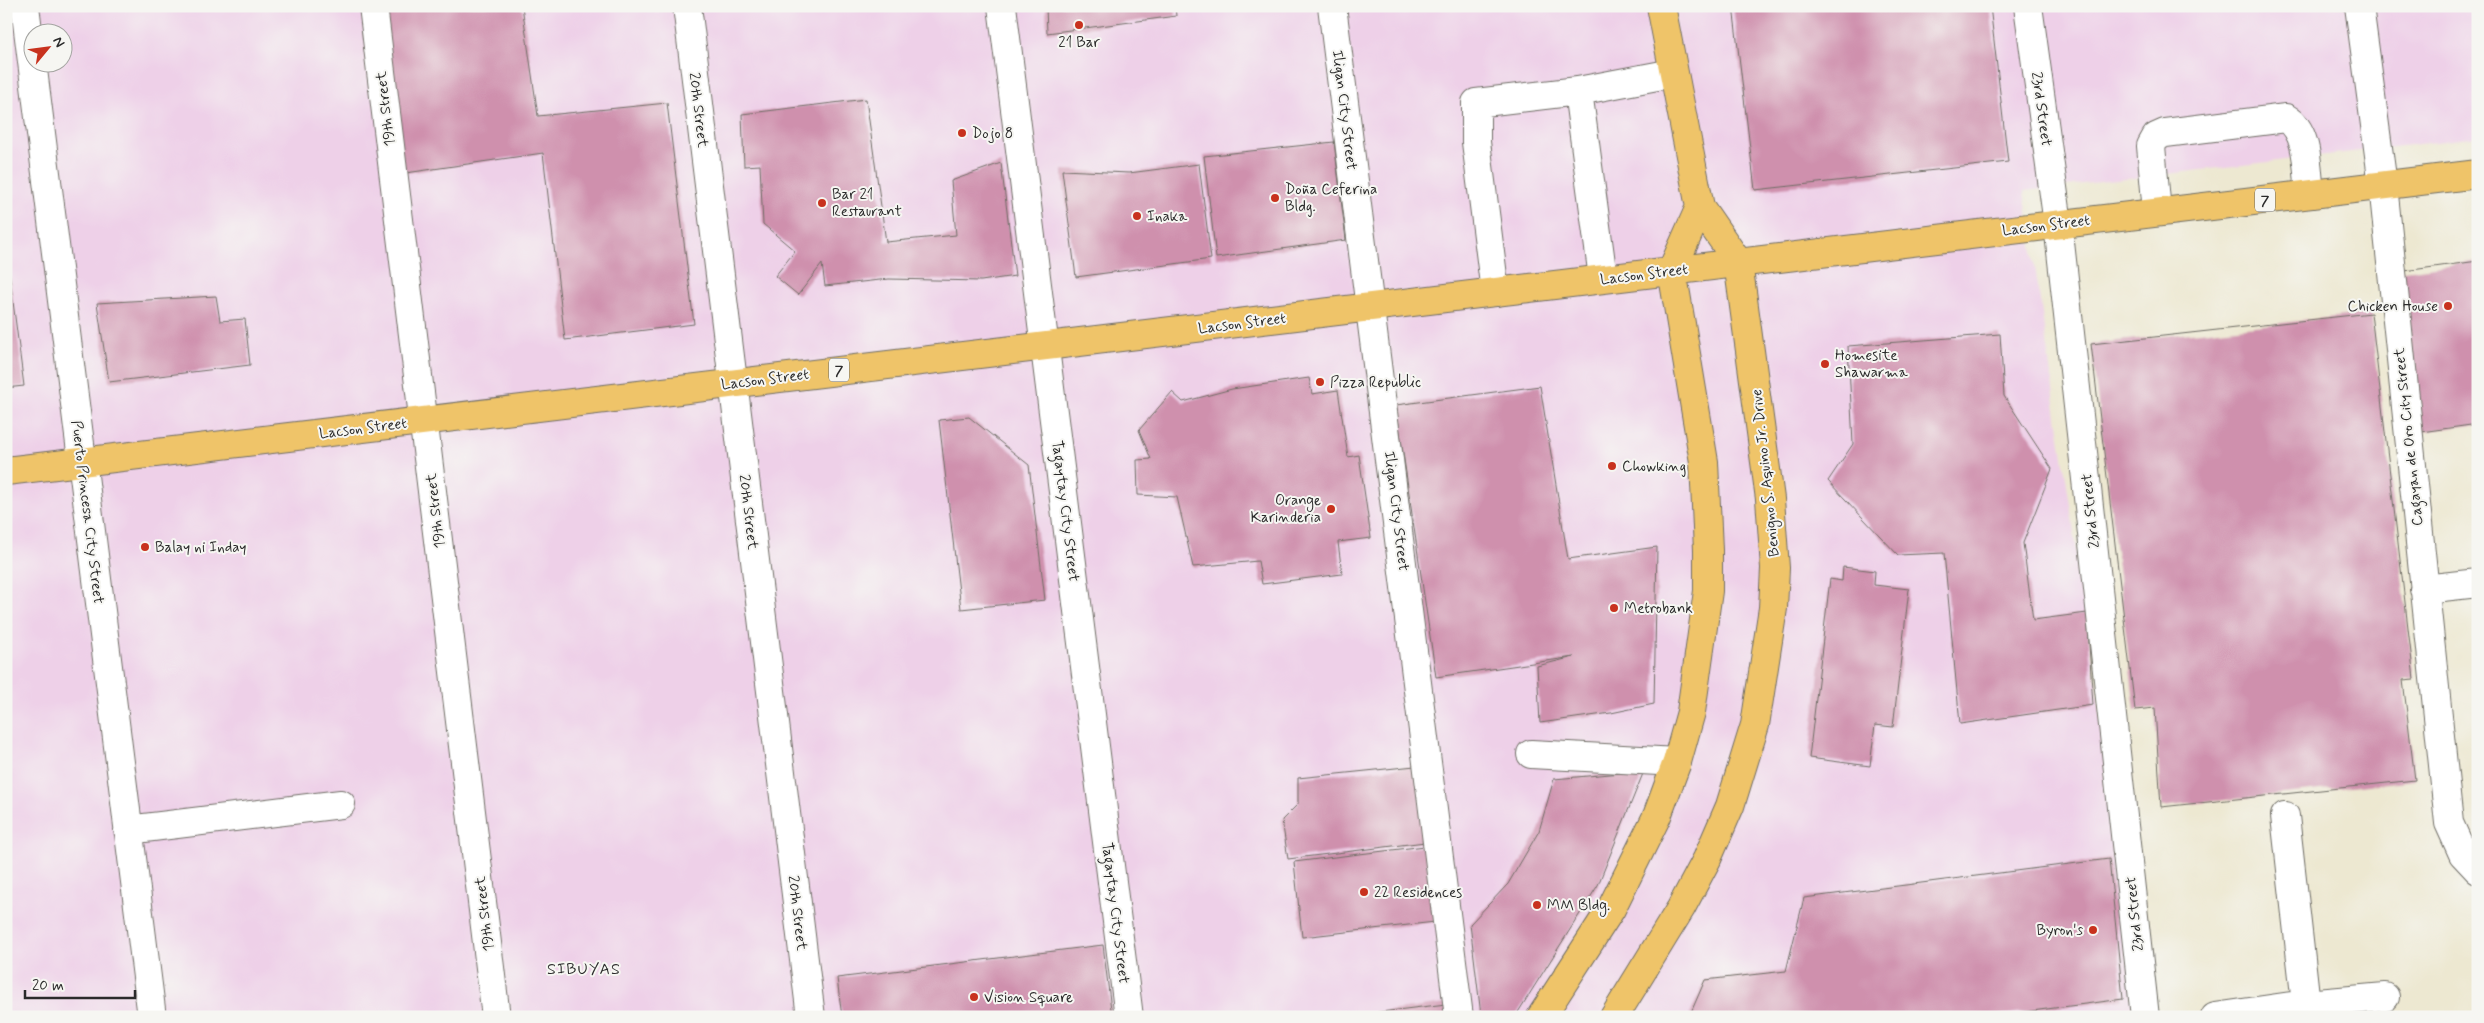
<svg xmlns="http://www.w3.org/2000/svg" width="2484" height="1023" font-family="Mynerve,sans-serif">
  <rect width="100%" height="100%" fill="#f6f6f2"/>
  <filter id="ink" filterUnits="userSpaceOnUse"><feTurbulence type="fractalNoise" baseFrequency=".02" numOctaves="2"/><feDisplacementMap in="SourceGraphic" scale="10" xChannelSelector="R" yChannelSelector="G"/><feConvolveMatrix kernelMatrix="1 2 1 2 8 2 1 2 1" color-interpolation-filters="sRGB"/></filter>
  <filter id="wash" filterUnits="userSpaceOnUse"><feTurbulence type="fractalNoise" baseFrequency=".0096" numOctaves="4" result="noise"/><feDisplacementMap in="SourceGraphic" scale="20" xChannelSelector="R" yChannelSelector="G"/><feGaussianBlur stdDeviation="1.12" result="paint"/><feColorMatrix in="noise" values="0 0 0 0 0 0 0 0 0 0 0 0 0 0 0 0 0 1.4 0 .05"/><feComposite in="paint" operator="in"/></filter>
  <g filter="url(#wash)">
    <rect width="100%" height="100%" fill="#ede8d1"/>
    <!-- built -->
    <path fill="#eed0e8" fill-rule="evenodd" d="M6,6H2478V137L2024,191L2145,1017H6ZM32,32H62V62H32Z"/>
    <g id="blocks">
      <!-- building -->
      <path fill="#cf90ad" d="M374,6H522L538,116L667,103L694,324L565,340L543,153L399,174Z
        M1046,6H1175L1176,16L1047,33Z
        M1733,6H1990L2008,162L1755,190Z
        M866,99L886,242L956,235L951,181L1001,163L1015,276L981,281L889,279L825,286L822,264L798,295L775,276L795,251L763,224L760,165L744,166L742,114Z
        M1334,142L1346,240L1216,258L1204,156Z
        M1199,164L1211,259L1076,277L1062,170L1129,173Z
        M2478,261V424L2421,432L2397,272Z
        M9,271L24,386L6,388V272Z
        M216,296L220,321L245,319L250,365L109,382L97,303Z
        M2371,313L2414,679L2403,680L2415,780L2161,807L2155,708L2135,710L2091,344Z
        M2000,334L2004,396L2052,469L2023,543L2033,620L2087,613L2093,705L1960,724L1944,553L1898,555L1828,481L1853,444L1848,346Z
        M1309,378L1312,394L1338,390L1348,457L1359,455L1371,538L1338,542L1342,574L1262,584L1258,561L1193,567L1177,497L1138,495L1137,460L1151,459L1139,430L1172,392L1183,402L1232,389Z
        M1540,386L1568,559L1657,547L1654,704L1611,713L1540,723L1537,666L1574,657L1436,677L1396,405Z
        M969,417L1029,465L1045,600L961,609L939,420Z
        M1843,567L1875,571L1874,585L1909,589L1893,727L1875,725L1870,766L1809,758L1830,579L1842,581Z
        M1415,766L1425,842L1288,859L1282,820L1298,804V778Z
        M1644,771L1598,885L1515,1017L1481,1015L1470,924L1508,884L1539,831L1554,779Z
        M1425,846L1435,922L1302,937L1294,862Z
        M2109,859L2123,999L1986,1017H1689L1705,980L1786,971L1804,898Z
        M1103,945L1112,1017H842L837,978Z
        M1446,1004L1448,1017H1348V1016Z"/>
    </g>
  </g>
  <g filter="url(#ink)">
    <use href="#blocks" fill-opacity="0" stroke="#6f6d65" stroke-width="1"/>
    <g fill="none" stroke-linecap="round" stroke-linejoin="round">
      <defs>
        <path id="minor" d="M25,6L152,1017
          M373,6L496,1017
          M687,6L811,1017
          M1002,6L1129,1017
          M1332,6L1459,1017
          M2028,6L2058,224L2145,1017
          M2359,6L2383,185L2449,823L2463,854L2478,870
          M1578,91L1603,278
          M2157,212L2151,146L2156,137L2165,133L2286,118C2309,131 2307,170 2310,194
          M1495,292L1476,142V103L1578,91L1673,73
          M2424,589L2478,583
          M1531,754L1677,762
          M2285,816L2306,1004
          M128,830L341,804
          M2215,1017L2306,1004L2385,997"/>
        <path id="major" d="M6,471L2478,174
          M1541,1017L1611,909L1657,816L1677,762L1691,712L1708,591V550L1704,462L1672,270L1700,207
          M1614,1017L1681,908L1707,859L1730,806L1755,725L1773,608L1775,568L1770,499L1738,262L1700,207L1661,6"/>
      </defs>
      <!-- minor casing -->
      <use href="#minor" stroke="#6f6d65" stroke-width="30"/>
      <!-- major casing -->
      <use href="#major" stroke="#6f6d65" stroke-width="30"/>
      <!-- minor -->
      <use href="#minor" stroke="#fff" stroke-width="28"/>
      <!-- major -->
      <use href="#major" stroke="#efc469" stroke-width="28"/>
    </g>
  </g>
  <!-- markers -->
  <g fill="#c8321e" stroke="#f6f6f2" stroke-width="2">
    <circle cx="1079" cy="25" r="5"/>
    <circle cx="962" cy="133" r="5"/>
    <circle cx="1275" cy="198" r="5"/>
    <circle cx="822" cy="203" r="5"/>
    <circle cx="1137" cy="216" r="5"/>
    <circle cx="2448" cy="306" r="5"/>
    <circle cx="1825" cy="364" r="5"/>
    <circle cx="1320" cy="382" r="5"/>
    <circle cx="1612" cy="466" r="5"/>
    <circle cx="1331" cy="509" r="5"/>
    <circle cx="145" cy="547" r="5"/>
    <circle cx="1614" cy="608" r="5"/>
    <circle cx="1364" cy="892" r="5"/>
    <circle cx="1537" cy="905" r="5"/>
    <circle cx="2093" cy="930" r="5"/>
    <circle cx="974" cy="997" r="5"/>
  </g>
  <g text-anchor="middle" stroke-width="4" stroke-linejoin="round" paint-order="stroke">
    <!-- shield labels -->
    <g fill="#f6f6f2" stroke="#686867" stroke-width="1">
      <rect x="2255" y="188.5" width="20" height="23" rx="4"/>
      <rect x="829" y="358.5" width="20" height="23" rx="4"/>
    </g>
    <g font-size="14" font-weight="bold" fill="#2b2b2b">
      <text x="2265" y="205">7</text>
      <text x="839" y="375">7</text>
    </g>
    <!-- poi labels -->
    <g font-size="15" fill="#2b2b2b" stroke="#f6f6f2" text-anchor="start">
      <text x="1079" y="47" text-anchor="middle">21 Bar</text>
      <text x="972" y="138">Dojo 8</text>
      <text x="1285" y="194">Doña Ceferina<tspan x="1285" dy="17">Bldg.</tspan></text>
      <text x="832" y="199">Bar 21<tspan x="832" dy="17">Restaurant</tspan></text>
      <text x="1147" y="221">Inaka</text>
      <text x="2438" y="311" text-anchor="end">Chicken House</text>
      <text x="1835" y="360">Homesite<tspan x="1835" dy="17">Shawarma</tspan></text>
      <text x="1330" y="387">Pizza Republic</text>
      <text x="1622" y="471">Chowking</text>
      <text x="1321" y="505" text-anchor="end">Orange<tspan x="1321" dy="17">Karinderia</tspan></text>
      <text x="155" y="552">Balay ni Inday</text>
      <text x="1624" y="613">Metrobank</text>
      <text x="1374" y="897">22 Residences</text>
      <text x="1547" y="910">MM Bldg.</text>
      <text x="2083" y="935" text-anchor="end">Byron's</text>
      <text x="984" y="1002">Vision Square</text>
    </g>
    <!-- street labels -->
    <g font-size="15" fill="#2b2b2b" stroke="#f6f6f2">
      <text transform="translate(385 109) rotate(-97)" y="5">19th Street</text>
      <text transform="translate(2042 109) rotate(82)" y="5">23rd Street</text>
      <text transform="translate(699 110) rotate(83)" y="5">20th Street</text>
      <text transform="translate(1345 110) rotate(83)" y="5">Iligan City Street</text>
      <text transform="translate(2046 225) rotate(-7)" y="5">Lacson Street</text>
      <text transform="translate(1644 274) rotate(-7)" y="5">Lacson Street</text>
      <text transform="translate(1242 323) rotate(-7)" y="5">Lacson Street</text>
      <text transform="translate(765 379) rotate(-7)" y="5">Lacson Street</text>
      <text transform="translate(363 428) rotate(-7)" y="5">Lacson Street</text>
      <text transform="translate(2408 437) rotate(-96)" y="5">Cagayan de Oro City Street</text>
      <text transform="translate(1765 473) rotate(-96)" y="5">Benigno S. Aquino Jr. Drive</text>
      <text transform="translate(435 511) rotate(-97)" y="5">19th Street</text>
      <text transform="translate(1066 511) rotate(83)" y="5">Tagaytay City Street</text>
      <text transform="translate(1397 511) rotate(83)" y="5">Iligan City Street</text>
      <text transform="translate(2090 511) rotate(-96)" y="5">23rd Street</text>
      <text transform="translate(88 512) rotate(83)" y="5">Puerto Princesa City Street</text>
      <text transform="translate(749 512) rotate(83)" y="5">20th Street</text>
      <text transform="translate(798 913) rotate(83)" y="5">20th Street</text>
      <text transform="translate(1116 913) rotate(83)" y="5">Tagaytay City Street</text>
      <text transform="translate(484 914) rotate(-97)" y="5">19th Street</text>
      <text transform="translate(2134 914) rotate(-96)" y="5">23rd Street</text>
    </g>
    <!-- neighbourhood labels -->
    <g font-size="16" letter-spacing="1" fill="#2b2b2b" stroke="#f6f6f2">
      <text x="584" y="974">SIBUYAS</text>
    </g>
  </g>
  <!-- margin -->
  <rect width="2484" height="1023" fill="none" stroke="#f6f6f2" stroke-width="25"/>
  <!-- north arrow -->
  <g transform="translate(48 48) rotate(61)"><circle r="24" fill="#f6f6f2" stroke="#a5a5a2"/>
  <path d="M0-4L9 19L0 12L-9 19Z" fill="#c8321e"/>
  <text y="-8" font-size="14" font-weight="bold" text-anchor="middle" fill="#2b2b2b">N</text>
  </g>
  <!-- scale -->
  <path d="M25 990v8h110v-8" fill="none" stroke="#2b2b2b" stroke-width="2.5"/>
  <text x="32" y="990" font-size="15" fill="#2b2b2b" stroke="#f6f6f2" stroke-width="4" paint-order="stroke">20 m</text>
</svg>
